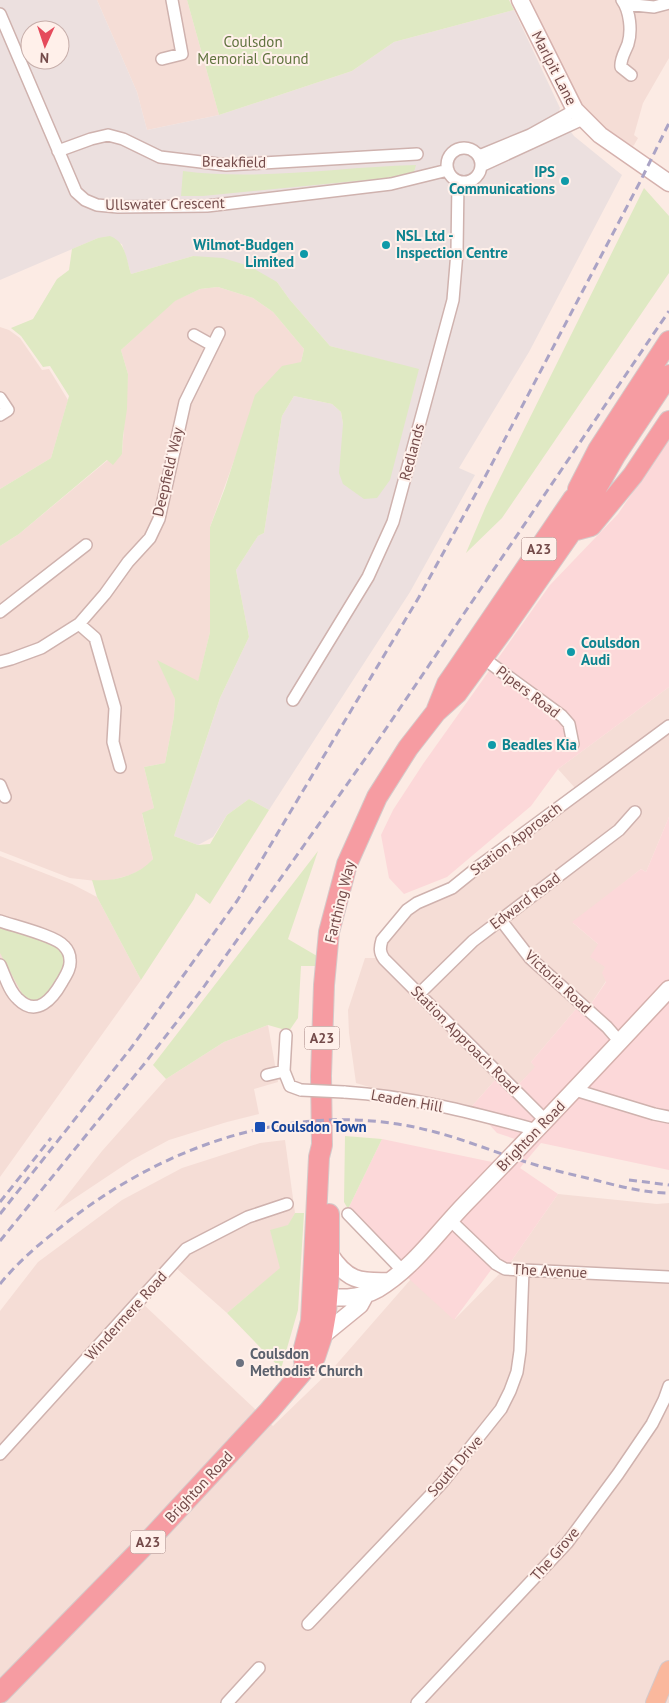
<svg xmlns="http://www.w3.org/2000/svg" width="669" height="1703" font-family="'PT Sans',sans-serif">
  <rect width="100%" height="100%" fill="#fcebe4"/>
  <!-- residential -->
  <path fill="#f5ddd6" d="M97,0H187L219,115L147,130L137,92Z
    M531,0H669V58L643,103L634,135L638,138L634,145L633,146L612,135L579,108Z
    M218,287L253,298L273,312L304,349L301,362L240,444L210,527V632L198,682L158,661L175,698L174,716L165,763L144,767L154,808L142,814L153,859L146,867L130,875L105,882L70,878L0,851V546L19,534L108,460L122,454L128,374L121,350L174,301L200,289Z
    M0,327L9,330L20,338L42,370L49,369L68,400L51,458L0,489Z
    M669,687V817L646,872L641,869L573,923L598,944L605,967L606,981L591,1004L576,1009L531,1062L536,1067L519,1084L497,1078L472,1106L392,1094L356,1083L349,1033L348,1010L365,958H383L380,950L407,910L457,884L583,797L558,769Z
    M0,856L72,884L97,897L141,980L0,1177Z
    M268,1025L278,1082L254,1089L259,1114L227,1122L169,1140L132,1160L54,1212L102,1151L166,1079L224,1042Z
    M285,1140L295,1213L288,1226L271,1231L281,1268L227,1313L176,1268L143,1304L273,1426L335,1366L411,1279L455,1319L510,1263L558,1194L657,1204L669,1203V1703H0V1311L38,1262L122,1200L182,1168L260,1143Z"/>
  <!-- commercial -->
  <path fill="#fcd8d9" d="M669,439V687L558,769L531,806L447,877L404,894L389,878L381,835L393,810L423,764L550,585L618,514Z
    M669,817V1170L541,1143L520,1168L558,1194L510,1263L491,1270L454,1320L345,1220L348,1209L382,1139L492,1162L518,1140L497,1133L472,1106L497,1078L519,1084L535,1067L531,1062L576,1009L591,1004L606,982L602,973L605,967L590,957L598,944L572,922L641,869L646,872Z"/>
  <!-- industrial -->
  <path fill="#ece0df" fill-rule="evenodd" d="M0,0H97L137,92L147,130L219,115L352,71L394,42L514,10L560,108L558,114L574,136L622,175L529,352L459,468L475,475L410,592L269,810L249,799L227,815L213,837L198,845L174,836L220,698L249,637L236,570L258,536L264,533L282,416L294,396L332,404L341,412L343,424L419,370L330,346L290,300L277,282L193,256L131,274L122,244L98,238L0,280ZM30,30H60V60H30Z"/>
  <!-- green -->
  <path fill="#dfe9c3" d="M187,0H509L514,10L394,42L352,71L219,115Z
    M416,165L414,172L387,178L203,196H181L183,171C260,181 338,167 416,165Z
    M644,188L669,216V273L502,518L466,553L486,506Z
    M110,236C126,242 126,259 131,274L193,256L223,258L249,266L277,282L290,300L330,346L419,369L390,480L377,498L364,499L343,484L339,473L343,424L341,412L332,404L294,396L282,416L264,533L258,536L236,570L249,637L220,698L174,836L198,845L210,844L227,815L249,799L269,810L210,904L196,893L194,899L141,980L97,897L92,880C113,882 138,876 153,859L142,813L154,808L144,767L165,763L174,716L175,699L157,660L198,681L210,632V527L225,488L255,395L282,366L301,362L304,349L273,312L253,298L218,287L200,289L175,301L121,350L128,374L127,409L123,436L122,454L113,465L107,460L19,534L0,546V489L51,458L69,396L50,366L43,367L21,336L11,328L33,319L57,279L69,270L72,249L98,238Z
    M318,851L288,939L317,956L315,966H301L298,1018L289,1031L268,1025L224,1042L166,1079L153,1065Z
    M0,925L58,947L63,952L66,963C58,977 45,1011 25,999L0,953Z
    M345,1136L382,1139L348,1209L344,1202Z
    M295,1213H304L298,1310L281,1369L227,1313L280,1268L270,1230L288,1225Z"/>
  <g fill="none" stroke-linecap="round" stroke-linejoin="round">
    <defs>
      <path id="street" d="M622,0C630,11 632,31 628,44C625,52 620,59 621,67L631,75
        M625,4L654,7L669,3
        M0,14L76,192L85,200L97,205L118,207L207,206L391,184L448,170
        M162,59L182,54L172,0
        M447 165a17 17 0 1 1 34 0a17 17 0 1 1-34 0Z
        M58,151L91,139L108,135L123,139L160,157L226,165L417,154
        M479,156L530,135L575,110
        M481,166L583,119
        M194,335L212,345
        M0,398L8,410L0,415
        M0,612L86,545
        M79,624L95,638L115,708L113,742L120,767
        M479,655L562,716L569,724L573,744
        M0,662L11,659L41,648L79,624L105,594L128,562L150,538L159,519L185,402L219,333
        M293,700L368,577L393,522L453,300L457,252L458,181
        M0,785L5,797
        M500,919L530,958L607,1027L620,1042
        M0,921C14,926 56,936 64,946C68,950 70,955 70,960C71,968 66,975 62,982C53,998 37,1018 18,999C9,991 5,976 0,965
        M419,994L473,941L619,830L635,812
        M286,1035L284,1071L290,1086L301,1090
        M267,1075L284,1071
        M575,1090L654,1114L669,1117
        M344,1092C409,1096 474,1113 537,1130
        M546,1121L384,959C379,952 380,947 382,940L407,910L417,903L452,888L478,867L669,726
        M348,1214L403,1271
        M450,1220L496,1264L505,1269L669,1277
        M0,1454L186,1249L248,1217L287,1204
        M308,1624L442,1483L501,1409L510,1391L517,1372L520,1351L523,1270
        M227,1703L259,1668
        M417,1703L567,1543L618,1474L652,1424L664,1400L669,1386"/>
      <path id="secondary" d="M520,0L575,110L600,135L669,183
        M329,1253C347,1281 359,1282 390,1281
        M315,1296C337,1298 359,1300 378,1289C413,1268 437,1233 465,1204C534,1133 602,1061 669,989
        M322,1336L360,1305L366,1294"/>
      <path id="primary" d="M655,1703L669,1670"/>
      <path id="highway" d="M578,489L598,450L669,341
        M572,531L591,526L633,475L669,421
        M437,709L447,684L456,671L573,499L594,478
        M305,1367L303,1352L311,1321L319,1157L322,1145L321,1076L324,985L329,932L347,864L377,797L408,748L436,712L457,693L503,630L572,531L615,456L669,375
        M0,1693L142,1548L269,1411L315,1357L322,1336L326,1313L329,1274V1214"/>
    </defs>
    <!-- street casing -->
    <use href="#street" stroke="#cfb2ae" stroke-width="14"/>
    <!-- secondary casing -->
    <use href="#secondary" stroke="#d5b1ad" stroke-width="19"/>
    <!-- primary casing -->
    <use href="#primary" stroke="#d5c9c9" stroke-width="20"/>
    <!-- highway casing -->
    <use href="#highway" stroke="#d5c9c9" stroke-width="22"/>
    <!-- street -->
    <use href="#street" stroke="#fff" stroke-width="11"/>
    <!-- secondary -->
    <use href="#secondary" stroke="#fff" stroke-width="16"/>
    <!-- primary -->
    <use href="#primary" stroke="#fab89d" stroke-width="18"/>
    <!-- highway -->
    <use href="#highway" stroke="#f69ca2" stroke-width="20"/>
    <!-- rail -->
    <path stroke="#aaa3c5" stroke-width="3" stroke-dasharray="8 5" stroke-linecap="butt" d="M629,1180L669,1185
      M0,1202L51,1138
      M0,1214L131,1048L237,901L419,597L486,475L641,180L669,123
      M0,1241L145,1063L203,988L377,742L669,311
      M0,1284C18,1262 39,1244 61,1227C165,1143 303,1096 435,1132C469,1141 502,1155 536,1165C555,1171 575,1175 595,1180C618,1186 645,1193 669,1193"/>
    <defs>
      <path id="street-bridge" d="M301,1090L344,1092"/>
    </defs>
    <!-- street-bridge casing -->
    <use href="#street-bridge" stroke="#cfb2ae" stroke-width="14" stroke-linecap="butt"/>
    <!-- street-bridge -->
    <use href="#street-bridge" stroke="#fff" stroke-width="11"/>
  </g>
  <!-- markers -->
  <g fill="#0f9aa8" stroke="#fff0ea" stroke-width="2">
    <circle cx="565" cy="181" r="5"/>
    <circle cx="386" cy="245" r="5"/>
    <circle cx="304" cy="254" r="5"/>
    <circle cx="571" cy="652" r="5"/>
    <circle cx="492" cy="745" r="5"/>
  </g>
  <rect fill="#1a4fb4" stroke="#fff0ea" stroke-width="2" x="254" y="1121" width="12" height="12" rx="2.5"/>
  <circle fill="#6b7280" stroke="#fff0ea" stroke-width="2" cx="240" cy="1363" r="5"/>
  <g text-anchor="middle" stroke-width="4" stroke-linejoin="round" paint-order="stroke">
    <!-- shield labels -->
    <g fill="#fff0ea" stroke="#9e7c7a" stroke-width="1">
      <rect x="521.5" y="537.5" width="35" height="23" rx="4"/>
      <rect x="304.5" y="1026.5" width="35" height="23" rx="4"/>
      <rect x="130.5" y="1530.5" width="35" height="23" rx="4"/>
    </g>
    <g font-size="14" font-weight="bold" fill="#744b4a">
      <text x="539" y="554">A23</text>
      <text x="322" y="1043">A23</text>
      <text x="148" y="1547">A23</text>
    </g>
    <!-- park labels -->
    <g font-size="15" fill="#61743f" stroke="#fff0ea">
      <text x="253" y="47">Coulsdon<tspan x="253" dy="17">Memorial Ground</tspan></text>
    </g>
    <!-- street labels -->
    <g font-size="15" fill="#744b4a" stroke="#fff0ea">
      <text transform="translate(554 68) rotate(63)" y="5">Marlpit Lane</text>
      <text transform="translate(234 162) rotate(1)" y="5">Breakfield</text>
      <text transform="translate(165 204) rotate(-1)" y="5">Ullswater Crescent</text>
      <text transform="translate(412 452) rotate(-75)" y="5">Redlands</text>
      <text transform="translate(168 472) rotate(-77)" y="5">Deepfield Way</text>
      <text transform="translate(528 692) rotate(37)" y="5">Pipers Road</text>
      <text transform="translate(516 839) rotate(-37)" y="5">Station Approach</text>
      <text transform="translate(525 901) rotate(-37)" y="5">Edward Road</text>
      <text transform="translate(340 902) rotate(-76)" y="5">Farthing Way</text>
      <text transform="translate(558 982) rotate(43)" y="5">Victoria Road</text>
      <text transform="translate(465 1040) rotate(45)" y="5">Station Approach Road</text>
      <text transform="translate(407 1101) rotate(10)" y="5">Leaden Hill</text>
      <text transform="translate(531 1136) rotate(-46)" y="5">Brighton Road</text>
      <text transform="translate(550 1271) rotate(3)" y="5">The Avenue</text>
      <text transform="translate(126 1316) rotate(-48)" y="5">Windermere Road</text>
      <text transform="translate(455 1466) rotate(-49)" y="5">South Drive</text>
      <text transform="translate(199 1487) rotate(-47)" y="5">Brighton Road</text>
      <text transform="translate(555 1554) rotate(-49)" y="5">The Grove</text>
    </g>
    <!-- culture labels -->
    <g font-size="15" font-weight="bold" fill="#0d838f" stroke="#fff0ea" text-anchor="start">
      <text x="555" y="177" text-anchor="end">IPS<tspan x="555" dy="17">Communications</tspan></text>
      <text x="396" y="241">NSL Ltd -<tspan x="396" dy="17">Inspection Centre</tspan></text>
      <text x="294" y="250" text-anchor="end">Wilmot-Budgen<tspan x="294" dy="17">Limited</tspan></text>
      <text x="581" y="648">Coulsdon<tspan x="581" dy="17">Audi</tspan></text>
      <text x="502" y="750">Beadles Kia</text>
    </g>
    <!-- transit labels -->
    <g font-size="15" font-weight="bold" fill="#164399" stroke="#fff0ea" text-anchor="start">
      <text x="271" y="1132">Coulsdon Town</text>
    </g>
    <!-- worship labels -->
    <g font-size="15" font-weight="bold" fill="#5b616d" stroke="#fff0ea" text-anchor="start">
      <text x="250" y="1359">Coulsdon<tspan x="250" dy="17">Methodist Church</tspan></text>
    </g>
  </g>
  <!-- north arrow -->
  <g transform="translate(45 45) rotate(183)"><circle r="24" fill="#fff0ea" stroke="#c7aeaa"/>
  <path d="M0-4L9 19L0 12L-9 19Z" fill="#e54b5c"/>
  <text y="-8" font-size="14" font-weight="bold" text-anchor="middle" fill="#744b4a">N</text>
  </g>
</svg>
